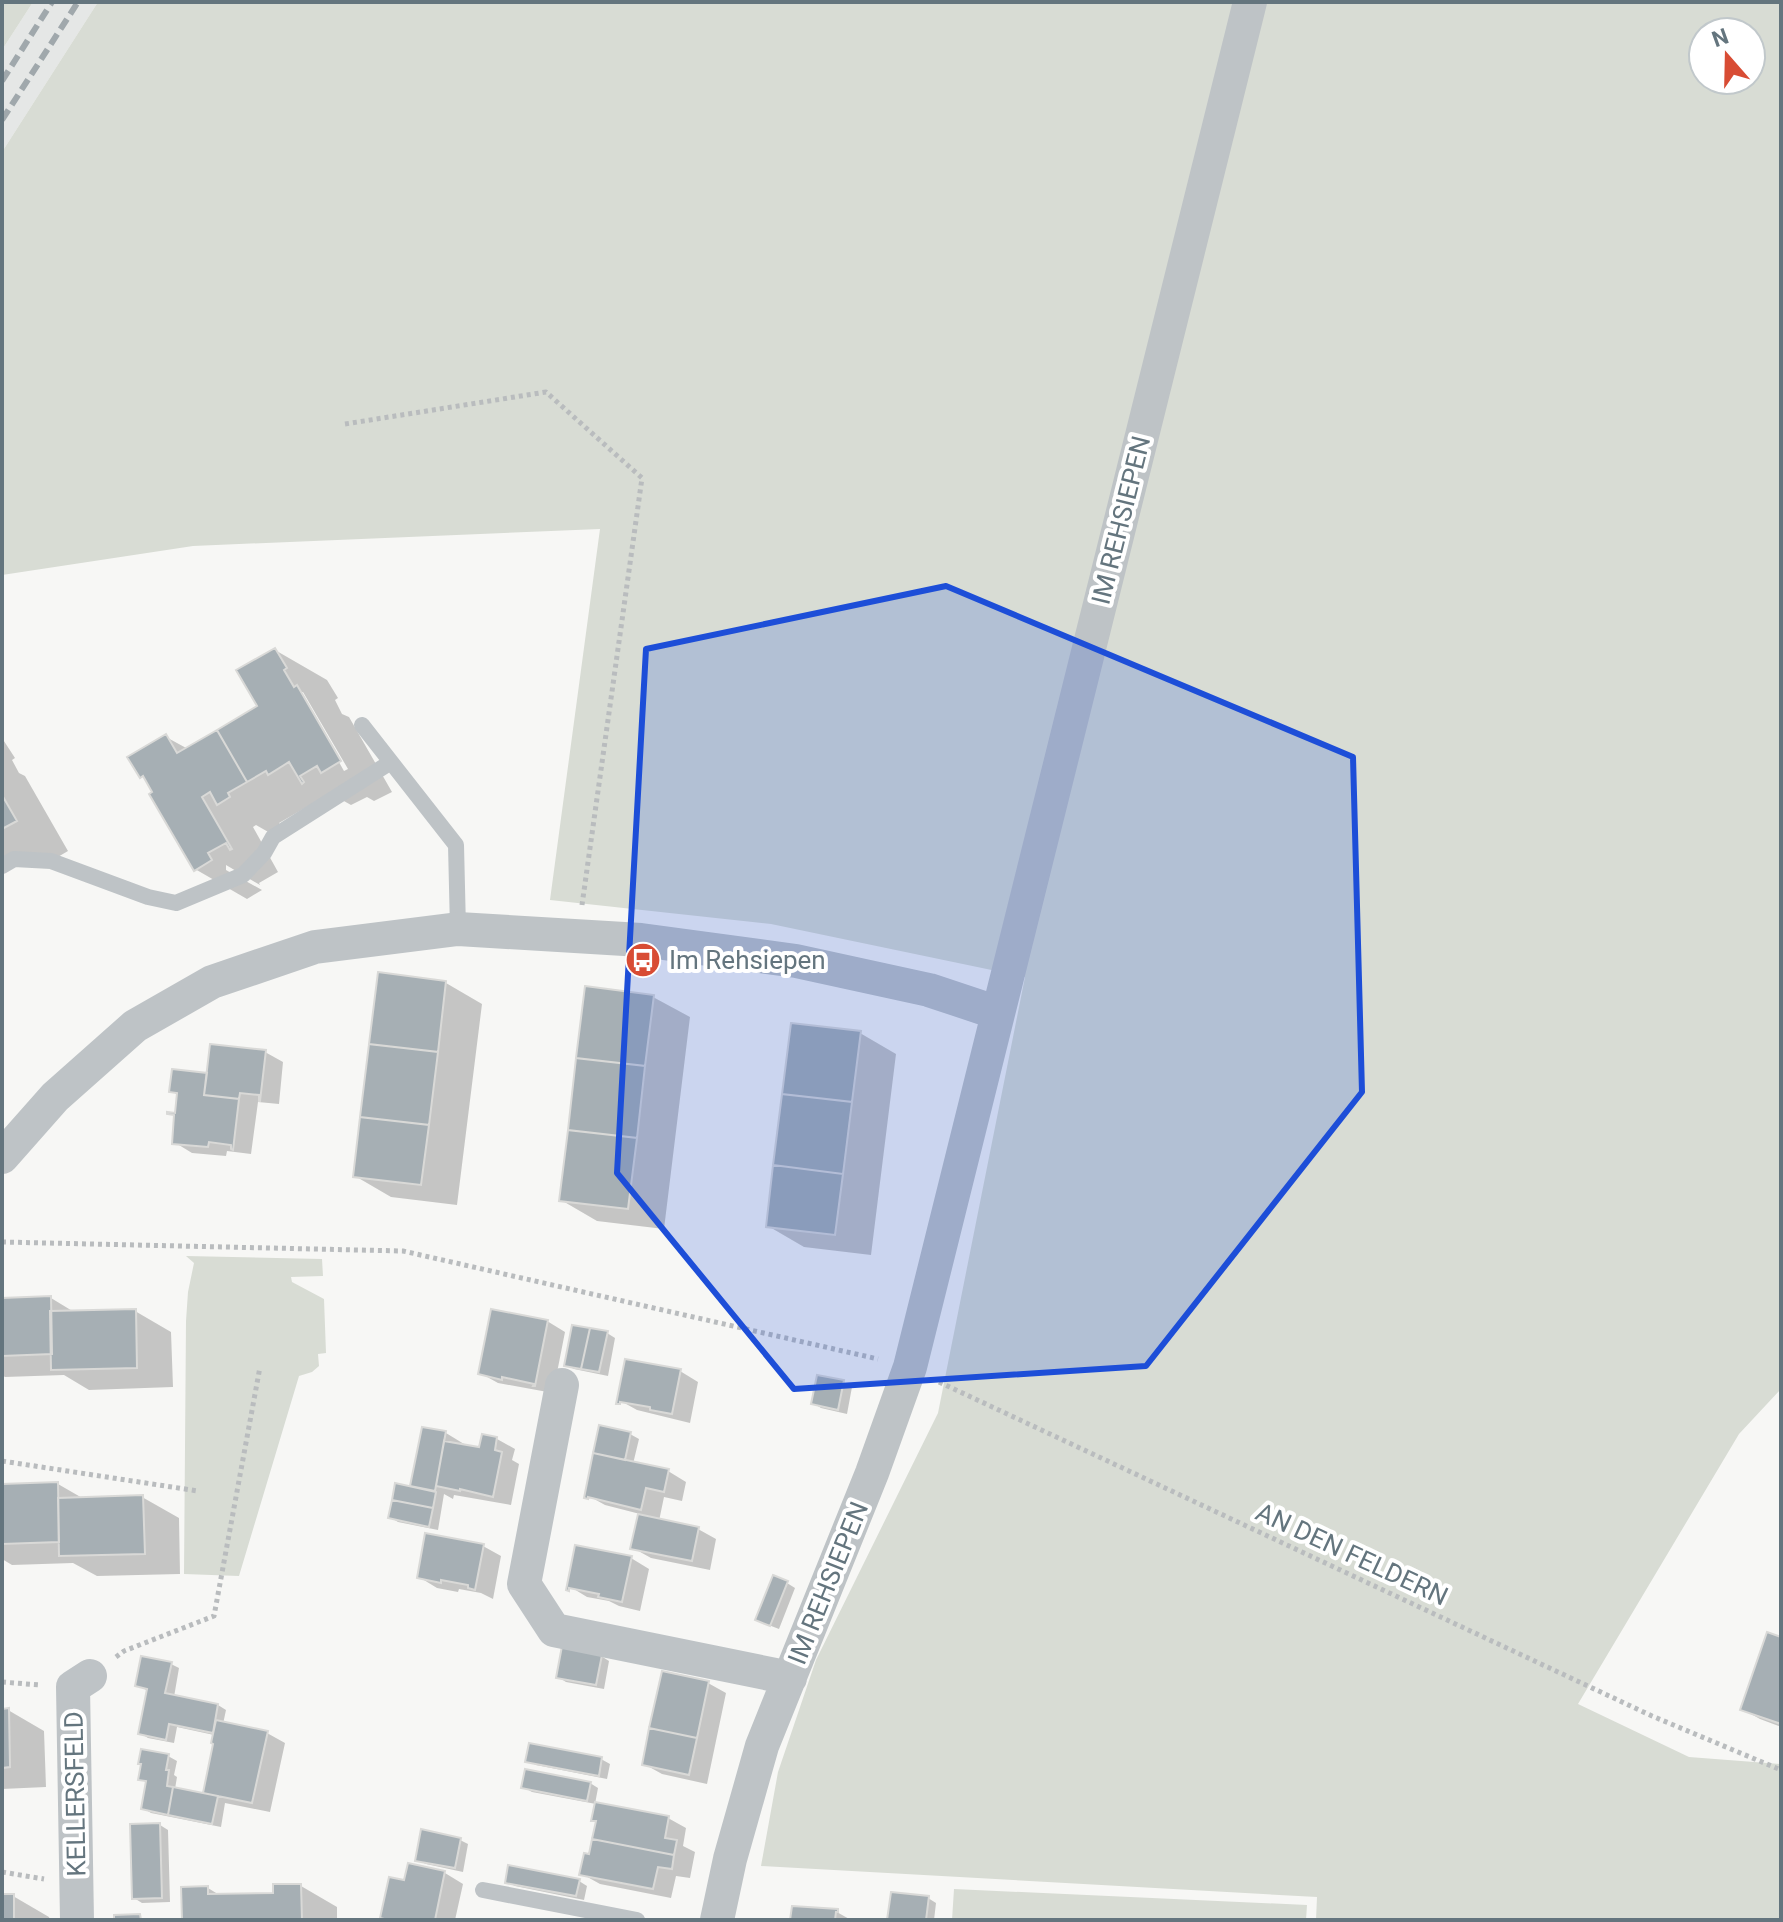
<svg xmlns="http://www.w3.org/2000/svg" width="1783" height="1922" font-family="Roboto,sans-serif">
  <rect width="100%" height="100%" fill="#f7f7f5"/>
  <!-- built -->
  <path fill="#e5e7e6" d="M33,2H98L2,152V50Z"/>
  <!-- green -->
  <path fill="#d8dcd4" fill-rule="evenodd" d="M2,2H33L2,50Z
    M98,2H1781V1389L1739,1434L1578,1704L1689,1757L1781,1764V1920H1316L1317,1897L761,1866L778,1772L816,1660L938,1413L1025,977L771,924L550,900L600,529L193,546L2,575V152ZM1703,32H1751V80H1703Z
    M186,1256L322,1259L323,1276L291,1277L292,1282L324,1299L326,1353L318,1354L319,1366L312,1372L299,1376L239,1576L184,1574L186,1321L188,1292L194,1263Z
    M954,1889L1307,1905L1306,1920H952Z"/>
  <!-- shadow -->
  <path fill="#0003" fill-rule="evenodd" d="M275,650L327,680L338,698L335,700L342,714L349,717L392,792L374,801L367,797L351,805L335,796L317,801L279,823L281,827L270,833L256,825L253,827L278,872L259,883L260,885L226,865V870L262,890L247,899L195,869L155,793L148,780L141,776L166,737L188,749L260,707ZM299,692H303L348,769L344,771Z
    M2,738L15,758L12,760L19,773L25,776L68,851L51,861L2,860Z
    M380,974L446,983L482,1004L457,1205L391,1197L355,1176Z
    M653,997L690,1017L664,1229L597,1221L561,1200Z
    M860,1033L896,1054L871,1255L804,1247L768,1226Z
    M265,1052L283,1062L279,1104L258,1102L251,1154L227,1151L226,1156L192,1153L174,1142L178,1095L171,1091Z
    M51,1298L74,1312L135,1311L171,1332L173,1387L89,1390L64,1375L5,1377L2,1375V1300Z
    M547,1321L565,1332L553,1393L498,1383L480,1373Z
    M607,1333L615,1338L608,1376L574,1369L566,1365Z
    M680,1371L698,1382L690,1423L637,1410L619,1400Z
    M843,1382L852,1387L847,1414L821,1408L813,1403Z
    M424,1430L446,1433L464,1444L463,1446L481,1450L483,1436L497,1439L515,1449L512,1460L519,1464L511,1505L454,1495L453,1499L444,1494L438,1530L398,1522L390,1517L411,1489Z
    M630,1434L639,1439L633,1464L668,1471L686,1482L682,1501L664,1497L659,1521L698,1529L716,1539L710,1570L651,1558L633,1548L640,1514L605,1505L587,1495Z
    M58,1484L84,1499L142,1497L179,1518L180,1574L97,1576L73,1563L12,1565L2,1559V1486Z
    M483,1546L501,1556L493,1599L481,1593L459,1589L458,1592L437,1588L419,1577Z
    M631,1558L649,1569L640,1611L619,1606L609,1601L587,1597L569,1586Z
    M787,1583L795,1588L779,1629L766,1624Z
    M1781,1639V1727L1760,1719L1742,1709Z
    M601,1656L609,1661L604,1689L566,1682L558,1677Z
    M171,1664L179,1668L174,1697L218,1705L226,1710L223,1724L267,1733L285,1743L270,1812L225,1803L221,1827L151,1813L143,1808L147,1783L141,1779L168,1756L177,1761L174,1775L177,1777L175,1789L205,1796L215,1744L214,1735L177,1727L174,1743L148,1738L140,1733L148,1691L137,1685Z
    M708,1683L726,1693L707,1784L662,1774L644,1764Z
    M8,1710L44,1731L46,1787L2,1789V1711Z
    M601,1759L610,1764L607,1779L536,1765L528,1761Z
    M590,1783L598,1788L595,1804L668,1818L686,1828L683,1846L695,1852L690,1878L676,1876L671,1898L600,1884L582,1874L591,1857L598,1822L596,1804L532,1792L523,1787Z
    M160,1825L168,1830L170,1902L142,1903L134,1898Z
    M460,1840L468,1844L463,1872L426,1864L417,1860Z
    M445,1873L463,1884L455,1920H387L382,1917L406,1882Z
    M579,1881L587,1886L584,1900L515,1886L507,1882Z
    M301,1886L337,1907V1920H184L208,1888L221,1896L275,1895Z
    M2,1896H13L49,1917L50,1920H2Z
    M928,1898L936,1903L934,1920H889Z
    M835,1911L851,1920H792Z"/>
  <!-- building -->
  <path fill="#a6afb4" stroke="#d9d9d7" stroke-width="2" d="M275,648L287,668L284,670L294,687L297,685L341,761L321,773L317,766L300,776L304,782L302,784L289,762L268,775L266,771L247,782L217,730L257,706L236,670Z
    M217,730L247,782L228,793L230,797L217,805L210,792L202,797L232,849L230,850L226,843L208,853L212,860L194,871L149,794L152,792L143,776L140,778L127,757L166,734L177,753Z
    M2,795L17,821L2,829Z
    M378,972L446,981L438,1052L369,1044Z
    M585,986L654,995L645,1066L576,1058Z
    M791,1023L861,1031L852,1102L782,1094Z
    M210,1044L266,1050L260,1101H259V1095L240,1093L239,1099L204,1095Z
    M369,1044L438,1052L429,1125L360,1117Z
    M576,1058L645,1066L637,1138L568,1130Z
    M172,1069L207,1073L204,1095L239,1099L233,1150L231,1149V1145L209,1142L208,1147L172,1144L174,1115L167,1114V1112L175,1113L177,1093L169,1092Z
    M782,1094L852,1102L843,1174L773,1165Z
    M360,1117L429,1125L421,1185L353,1177Z
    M568,1130L637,1138L628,1209L559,1201Z
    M773,1165L843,1174L835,1235L766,1227Z
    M51,1296L52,1354L2,1356V1298Z
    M136,1309L137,1368L51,1370L50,1311Z
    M491,1309L548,1320L535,1386H533L534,1384L502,1377V1380L478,1374Z
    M572,1325L590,1328L581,1369L564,1366Z
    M590,1328L608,1331L599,1372L581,1369Z
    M625,1359L681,1369L672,1414L650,1410V1407L620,1402V1404H616Z
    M817,1375L844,1380L838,1410L811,1404Z
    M599,1425L631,1432L625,1460L593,1453Z
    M422,1427L446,1431L435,1491L410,1486Z
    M482,1434L497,1437L495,1450L502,1452L493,1497L460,1489V1491L436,1486L444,1441L479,1447Z
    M593,1453L669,1469L664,1492L646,1488L641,1510L588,1497V1499L584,1498Z
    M58,1482L59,1542L2,1544V1484Z
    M395,1483L436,1492L433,1508L392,1500Z
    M143,1495L145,1554L59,1556L58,1498Z
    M392,1500L433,1508L429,1527L388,1518Z
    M638,1514L699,1527L692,1561L630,1549Z
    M425,1533L484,1544L475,1590L468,1588V1585L441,1580V1583L417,1578Z
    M575,1545L632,1556L622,1602L598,1597L599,1594L569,1588V1591L566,1590Z
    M773,1575L788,1581L770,1626L755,1620Z
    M1767,1632L1781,1637V1724L1740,1710Z
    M562,1646L602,1655L596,1685L556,1678Z
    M141,1656L172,1662L165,1693L218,1704L213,1733L169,1724L166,1740L138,1734L147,1689L135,1686Z
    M662,1671L709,1681L697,1738L649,1728Z
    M9,1708L10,1767L2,1768V1709Z
    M216,1720L268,1731L252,1803L203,1793L213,1744L211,1743Z
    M649,1728L697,1738L689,1775L642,1765Z
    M529,1743L602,1757L599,1776L525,1762Z
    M141,1749L169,1754L166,1770H169L167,1786L173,1787L168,1815L141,1809L146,1781L138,1780L141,1764H138Z
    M525,1769L591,1782L587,1801L521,1788Z
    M173,1787L218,1796L212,1824L168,1815Z
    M595,1802L669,1816L665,1838L677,1840L674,1855L592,1839L596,1821H591Z
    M160,1823L162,1898L132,1899L130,1824Z
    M421,1829L461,1838L455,1868L415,1861Z
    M592,1839L674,1855L672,1869L658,1867L653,1889L579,1875L584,1853L589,1854Z
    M408,1863L445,1871L435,1920H388L380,1918L389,1877L404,1880Z
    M508,1865L580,1879L576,1896L505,1883Z
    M273,1884H301L302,1920H182L181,1887L208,1886V1894L273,1893Z
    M891,1892L929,1896L926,1920H887Z
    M2,1894H14V1920H2Z
    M792,1906L838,1909V1912H836L835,1920H790Z
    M140,1914L141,1920H114V1915Z"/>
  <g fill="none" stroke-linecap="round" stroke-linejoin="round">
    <!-- path -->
    <path stroke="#b9bcbe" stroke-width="5" stroke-dasharray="4 4" stroke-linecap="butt" d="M345,424L546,392L642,478L582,905
      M2,1242L403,1251L878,1359
      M939,1382L1652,1716L1781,1770
      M2,1461L198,1491
      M116,1657L124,1651L214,1616L260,1367
      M2,1682L40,1685
      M2,1872L44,1879"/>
    <!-- lane -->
    <path stroke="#bec3c6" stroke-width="16" d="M362,725L456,845L458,929
      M2,866L14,859L51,861L148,897L176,903L243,875L264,853L273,837L391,762
      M483,1890L637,1920"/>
    <!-- street -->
    <path stroke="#bec3c6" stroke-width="34" d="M2,1157L55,1097L135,1026L212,982L315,947L458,929L641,940L796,961L929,990L998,1013
      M562,1385L524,1584L554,1630L790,1678
      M77,1920L73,1687L90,1676
      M717,1920L730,1859L762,1746L872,1473L910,1367L1250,2"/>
    <!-- rail -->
    <path stroke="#a0a8ac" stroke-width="6" stroke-dasharray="12 6" stroke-linecap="butt" d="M2,81L52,2
      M2,120L78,2"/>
  </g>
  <!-- marked area -->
  <path fill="#1d4ed8" fill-opacity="0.2" stroke="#1d4ed8" stroke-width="6" stroke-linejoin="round" d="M946,586L1353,757L1362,1092L1146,1366L794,1389L617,1173L646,649Z"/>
  <!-- icons -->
  <defs>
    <symbol id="bus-disc" viewBox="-11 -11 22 22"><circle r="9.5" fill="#d84c34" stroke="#fff"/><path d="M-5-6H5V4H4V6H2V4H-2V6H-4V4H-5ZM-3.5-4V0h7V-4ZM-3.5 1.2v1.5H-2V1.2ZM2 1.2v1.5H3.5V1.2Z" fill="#fff"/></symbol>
  </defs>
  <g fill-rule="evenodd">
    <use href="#bus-disc" x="623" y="940" width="40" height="40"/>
  </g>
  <g text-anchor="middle" stroke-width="8" stroke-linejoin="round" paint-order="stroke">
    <!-- street labels -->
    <g font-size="26" fill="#64757e" stroke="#fff">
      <text transform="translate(1121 520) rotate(-76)" y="9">IM REHSIEPEN</text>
      <text transform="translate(1352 1554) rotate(25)" y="9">AN DEN FELDERN</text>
      <text transform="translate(828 1583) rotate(-68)" y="9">IM REHSIEPEN</text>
      <text transform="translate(75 1794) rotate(-91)" y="9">KELLERSFELD</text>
    </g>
    <!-- poi labels -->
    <g font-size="26" fill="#64757e" stroke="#fff" text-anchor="start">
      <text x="669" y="969">Im Rehsiepen</text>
    </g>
  </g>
  <!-- border -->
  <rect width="1783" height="1922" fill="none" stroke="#64757e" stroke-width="8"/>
  <!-- north arrow -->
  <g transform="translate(1727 56) rotate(340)"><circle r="38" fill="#ffffff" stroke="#c1c8cb" stroke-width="2"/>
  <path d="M0-6L14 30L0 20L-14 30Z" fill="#d84c34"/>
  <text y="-12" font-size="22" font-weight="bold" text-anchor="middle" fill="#64757e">N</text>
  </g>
</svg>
